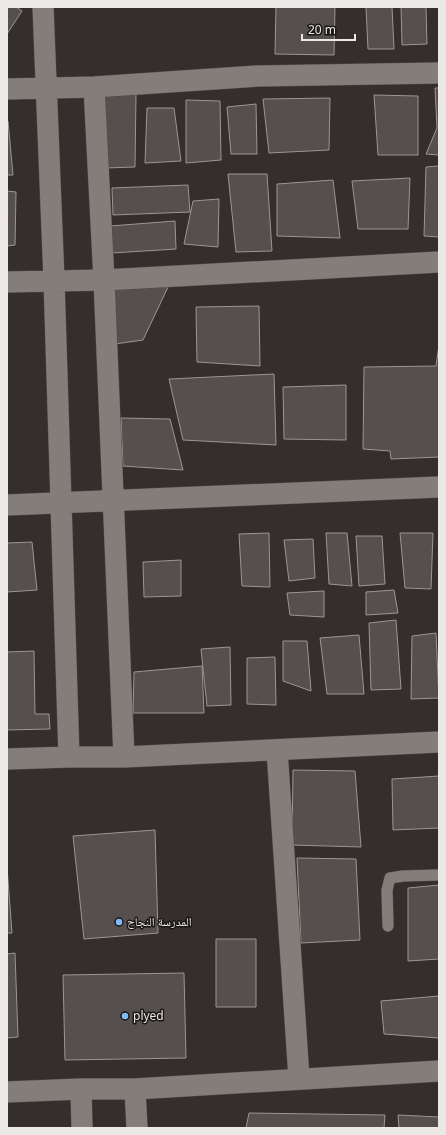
<svg xmlns="http://www.w3.org/2000/svg" width="446" height="1135" font-family="'Noto Sans','Noto Naskh Arabic',sans-serif">
  <rect width="100%" height="100%" fill="#342e2c"/>
  <!-- building -->
  <path fill="#554f4d" stroke="#9d9693" d="M7,7H16L22,11L7,34Z
    M276,7H335L334,55L275,54Z
    M366,7H392L394,49H368Z
    M401,7H426L427,44L402,45Z
    M435,88H439V155L426,154L437,128Z
    M102,94H136L135,167L105,168Z
    M374,95L418,96V155H378Z
    M330,98L329,150L269,153L263,99Z
    M186,100L220,101L221,160L186,163Z
    M256,104L257,154H231L227,107Z
    M147,108H174L181,161L145,163Z
    M7,121H8L13,175H7Z
    M439,166V237L424,236L426,167Z
    M228,174H267L272,251L236,252Z
    M410,178L408,229H358L352,181Z
    M333,180L340,238L277,236V184Z
    M188,185L190,212L113,215L112,188Z
    M7,191L16,192L15,245L7,246Z
    M219,199L218,247L184,244L193,201Z
    M175,221L176,249L112,253L110,226Z
    M112,285H169L143,340L115,344Z
    M259,306L260,366L197,362L196,307Z
    M439,345V457L391,459L390,451L363,449L364,367L436,366Z
    M274,374L276,445L183,440L169,379Z
    M346,385V440L284,439L283,387Z
    M121,418L170,419L183,470L123,466Z
    M269,533L270,587L242,586L239,534Z
    M326,533H347L352,586L329,584Z
    M400,533H433L431,589L405,588Z
    M356,536H382L385,584L359,586Z
    M313,539L315,578L289,581L284,540Z
    M32,542L37,590L7,592V543Z
    M181,560V596L144,597L143,562Z
    M394,590L398,613L366,615V592Z
    M324,591V617L290,615L287,593Z
    M396,620L401,689L371,690L369,623Z
    M436,633L439,698L411,699L412,636Z
    M359,635L364,694H327L320,638Z
    M283,641H307L311,691L283,681Z
    M230,647L231,705L207,706L201,649Z
    M34,651L35,714H49L50,729L7,730V652Z
    M275,657L276,705L247,704V658Z
    M202,666L204,713H133L134,672Z
    M293,770L355,771L361,847L292,845Z
    M439,776V828L393,830L392,779Z
    M155,830L158,933L84,939L73,836Z
    M297,858L356,859L360,940L301,943Z
    M7,867L12,933H7Z
    M439,885V959L408,961V888Z
    M216,939H256V1007H216Z
    M15,953L18,1037L7,1038V954Z
    M184,973L186,1058L65,1060L63,975Z
    M439,996V1038L384,1034L381,1001Z
    M249,1113L385,1115L384,1128H246Z
    M398,1115L439,1117V1128H399Z"/>
  <g fill="none" stroke-linecap="round" stroke-linejoin="round">
    <defs>
      <path id="service" d="M388,926L387,890L390,878L403,876L439,875"/>
      <path id="minor" d="M43,7L54,280L69,757
        M94,87L104,280L124,757
        M7,89L94,87L258,76L439,73
        M7,282L104,280L439,262
        M7,505L439,487
        M277,750L299,1078
        M7,759L69,757H124L439,742
        M81,1089L82,1128
        M135,1089L137,1128
        M7,1092L81,1089H135L439,1071"/>
    </defs>
    <!-- service casing -->
    <use href="#service" stroke="#524d4b" stroke-width="12"/>
    <!-- minor casing -->
    <use href="#minor" stroke="#524d4b" stroke-width="22"/>
    <!-- service -->
    <use href="#service" stroke="#847e7b" stroke-width="11"/>
    <!-- minor -->
    <use href="#minor" stroke="#847e7b" stroke-width="21"/>
  </g>
  <!-- markers -->
  <g fill="#81bcfa" stroke="#1a1716" stroke-width="1.5">
    <circle cx="119" cy="922" r="4"/>
    <circle cx="125" cy="1016" r="4"/>
  </g>
  <g text-anchor="middle" stroke-width="3" stroke-linejoin="round" paint-order="stroke">
    <!-- poi labels -->
    <g font-size="12" fill="#ebe8e6" stroke="#1a1716" text-anchor="start">
      <text x="127" y="926">المدرسة النجاح</text>
      <text x="133" y="1020">plyed</text>
    </g>
  </g>
  <!-- border -->
  <rect width="446" height="1135" fill="none" stroke="#ebe8e6" stroke-width="16"/>
  <!-- scale -->
  <path d="M302 34v6h53v-6" fill="none" stroke="#ebe8e6" stroke-width="2"/>
  <text x="308" y="34" font-size="12" fill="#ebe8e6" stroke="#1a1716" stroke-width="3" paint-order="stroke">20 m</text>
</svg>
